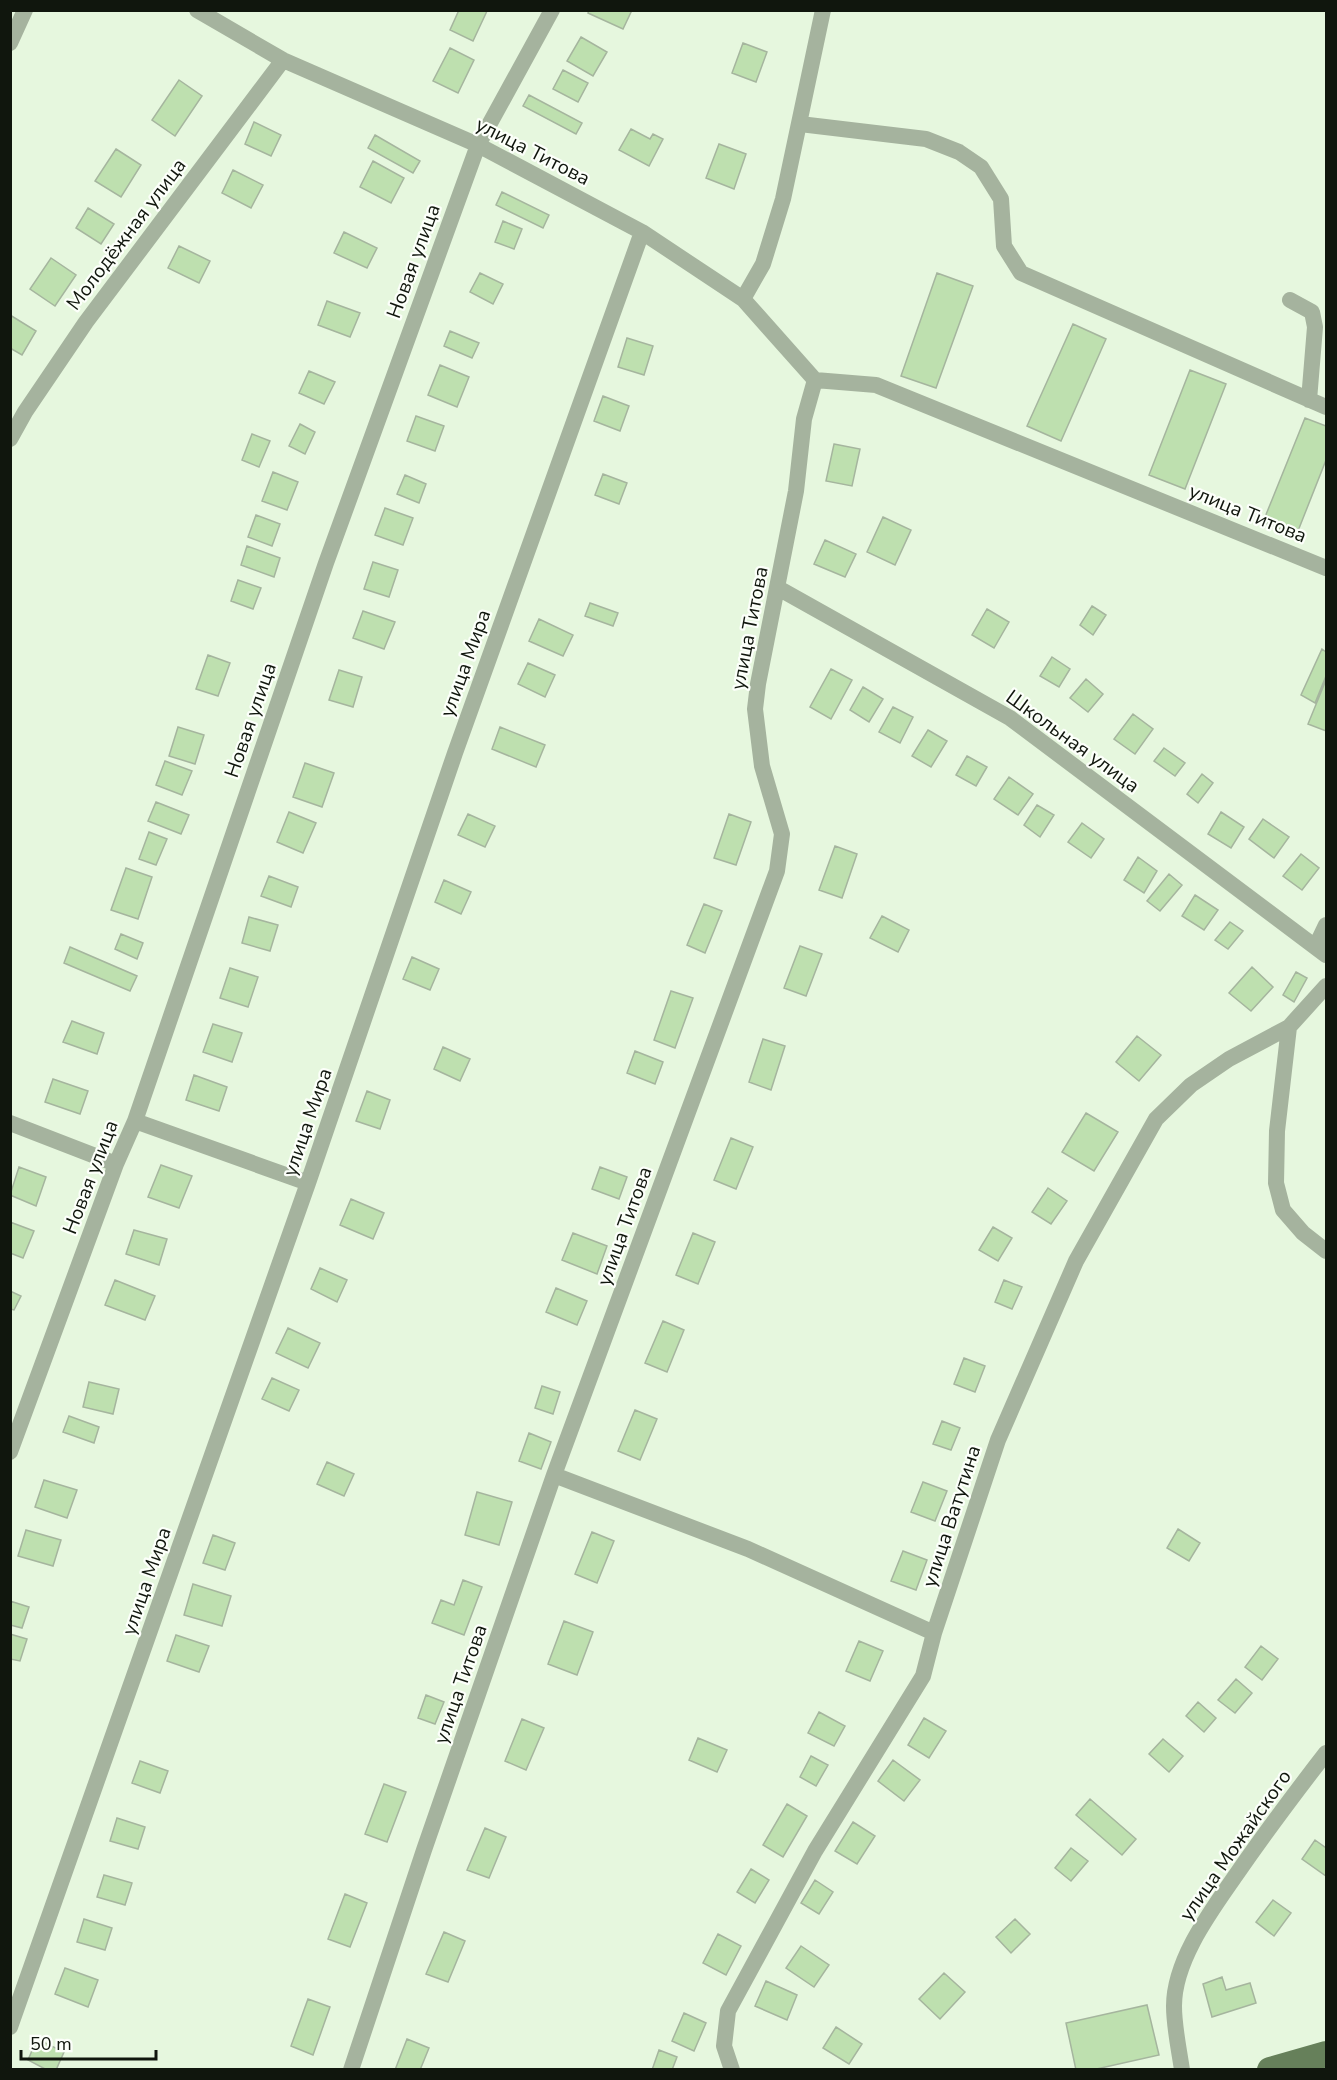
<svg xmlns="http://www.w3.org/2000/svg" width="1337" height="2080" font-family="'Nunito Sans',sans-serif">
  <rect width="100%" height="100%" fill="#e6f7de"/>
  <!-- building -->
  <path fill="#bee0af" stroke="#a5b59e" stroke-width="1.5" d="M459,10L487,11L473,41L450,30Z
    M589,10H632L623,29L588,13Z
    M581,37L607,52L593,76L567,61Z
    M743,43L767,52L756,82L732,73Z
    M450,48L474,60L458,93L433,81Z
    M563,70L588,83L578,102L553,89Z
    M179,80L202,96L175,136L152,120Z
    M529,95L582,123L576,134L523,106Z
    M254,122L281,135L271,156L245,144Z
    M631,129L650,139L653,134L663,139L649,166L619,150Z
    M375,135L420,161L413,173L368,148Z
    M719,144L746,154L734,189L706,178Z
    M116,149L141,165L121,197L95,181Z
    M373,161L404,178L391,203L360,187Z
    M233,170L263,185L251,208L222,193Z
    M502,192L549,215L543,228L496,205Z
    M88,208L114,224L101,244L76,228Z
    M503,221L522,229L514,249L495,242Z
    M344,232L377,248L367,268L334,253Z
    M179,246L210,261L199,283L168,268Z
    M51,258L76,275L55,306L30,289Z
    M480,273L503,284L493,304L470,292Z
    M937,273L973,286L936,388L901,376Z
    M327,301L360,313L350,337L318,325Z
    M10,315L36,331L22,355L10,348Z
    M1073,324L1106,339L1061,441L1027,426Z
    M450,331L479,343L472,358L444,346Z
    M627,338L653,346L644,375L618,367Z
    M440,365L469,377L457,407L428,395Z
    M1190,370L1226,384L1185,489L1149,475Z
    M309,371L335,382L324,404L299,393Z
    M603,396L629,406L620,431L594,421Z
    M416,416L444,426L435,451L407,441Z
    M1305,418L1326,426V460L1296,536L1263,522Z
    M300,424L315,432L305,454L289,446Z
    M252,434L270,441L259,467L242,460Z
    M834,444L860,449L852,486L826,481Z
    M273,472L298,482L287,510L262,501Z
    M603,474L627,483L619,504L595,495Z
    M405,475L426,484L419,503L397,494Z
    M385,508L413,518L403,545L375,535Z
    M256,515L280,524L272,546L248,537Z
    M883,517L911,530L895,565L867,552Z
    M825,540L856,554L845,577L814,564Z
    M247,546L280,558L274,577L241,565Z
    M373,562L398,570L389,597L364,589Z
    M238,580L261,588L253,609L231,601Z
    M590,603L618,613L613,626L585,616Z
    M1092,606L1106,615L1093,635L1080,625Z
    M987,609L1009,622L994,648L972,635Z
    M363,611L395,622L384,649L353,638Z
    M539,619L573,635L563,656L529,641Z
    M1322,649L1326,652V676L1315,703L1301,695Z
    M208,655L230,663L218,696L196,689Z
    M1052,657L1070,669L1059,687L1040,676Z
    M528,663L555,675L545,697L518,684Z
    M831,669L852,680L831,719L810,707Z
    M339,670L362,677L353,707L329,700Z
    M1086,679L1103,694L1088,712L1070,698Z
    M1326,680V731L1308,724Z
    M863,687L883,699L869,722L850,710Z
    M893,707L913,717L900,743L879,732Z
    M1133,714L1153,729L1135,754L1114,739Z
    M178,727L204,735L195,764L169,756Z
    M500,727L545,745L536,767L492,749Z
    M928,730L947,741L931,767L912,756Z
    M1164,748L1185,763L1175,776L1154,761Z
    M967,756L987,767L976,786L956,775Z
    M165,761L192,771L182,795L156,785Z
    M305,763L334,773L322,807L293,797Z
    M1202,774L1213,783L1198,803L1187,794Z
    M1009,777L1033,794L1018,815L994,799Z
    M156,802L189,815L181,834L148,821Z
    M1037,805L1054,815L1040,837L1024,825Z
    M289,812L316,823L303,853L277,842Z
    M1221,812L1244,827L1231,848L1208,834Z
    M468,814L495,826L485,847L458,835Z
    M729,814L751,822L736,865L714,858Z
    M1263,819L1289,837L1274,858L1249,839Z
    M1082,823L1104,839L1091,858L1068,842Z
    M149,832L167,839L156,865L139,859Z
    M835,846L857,854L842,898L819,890Z
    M1301,854L1319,868L1302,890L1283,876Z
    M1138,857L1157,871L1144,893L1124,880Z
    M126,868L152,877L138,919L111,910Z
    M1169,874L1182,885L1160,911L1147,901Z
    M269,876L298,887L291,907L261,896Z
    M444,880L471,892L461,914L435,902Z
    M1195,895L1218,910L1204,930L1182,916Z
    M704,904L722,911L705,953L687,945Z
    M882,916L909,930L898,952L870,938Z
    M249,917L278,925L270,951L242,943Z
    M1230,922L1243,931L1228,949L1215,940Z
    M121,934L143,943L137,959L115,949Z
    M800,946L822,954L806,996L784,988Z
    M70,947L137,976L130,991L64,963Z
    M412,957L439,969L430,990L403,979Z
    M1252,967L1273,987L1251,1011L1229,993Z
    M230,968L258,977L248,1007L220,998Z
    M1296,972L1307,978L1294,1002L1283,995Z
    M671,991L693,998L675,1048L654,1040Z
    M72,1021L104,1033L97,1054L63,1042Z
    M213,1024L242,1033L232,1062L203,1052Z
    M1137,1036L1161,1055L1139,1081L1116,1062Z
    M763,1039L785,1046L771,1090L749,1082Z
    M443,1047L470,1059L460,1081L434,1069Z
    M635,1051L663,1062L655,1084L627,1073Z
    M194,1075L227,1087L219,1111L186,1100Z
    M53,1079L88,1091L80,1114L45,1102Z
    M367,1091L390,1100L380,1129L356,1121Z
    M1086,1113L1118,1132L1094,1171L1062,1152Z
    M731,1138L753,1147L736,1189L714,1180Z
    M161,1165L192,1176L179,1208L148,1197Z
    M19,1167L46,1177L36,1206L10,1195Z
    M600,1167L627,1177L619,1199L592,1189Z
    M1048,1188L1067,1201L1051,1224L1032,1212Z
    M351,1199L384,1213L373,1239L340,1225Z
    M10,1222L34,1231L23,1258L10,1253Z
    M993,1227L1012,1238L998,1261L979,1250Z
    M134,1230L167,1239L159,1265L126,1254Z
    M573,1233L607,1246L597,1274L562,1260Z
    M693,1233L715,1242L698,1284L676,1275Z
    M320,1268L347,1280L337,1302L311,1289Z
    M115,1280L155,1296L145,1320L105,1305Z
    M1004,1280L1022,1287L1012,1309L995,1302Z
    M556,1288L587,1301L577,1325L546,1312Z
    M10,1291L21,1296L14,1310L10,1309Z
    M663,1321L684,1330L667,1372L645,1363Z
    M288,1328L320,1343L308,1368L276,1353Z
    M964,1358L985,1366L975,1392L954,1384Z
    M272,1378L299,1390L289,1411L262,1399Z
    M89,1382L119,1389L113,1414L83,1407Z
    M542,1386L560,1392L553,1414L535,1408Z
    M635,1410L657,1419L640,1460L618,1451Z
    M69,1416L99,1427L94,1443L63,1432Z
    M942,1421L960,1428L951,1450L933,1444Z
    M529,1433L551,1442L541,1469L519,1461Z
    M327,1462L354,1474L344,1496L317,1484Z
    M44,1480L77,1490L67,1518L35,1507Z
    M923,1482L947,1491L935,1521L911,1512Z
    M477,1492L512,1502L499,1545L465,1535Z
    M1178,1529L1200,1543L1189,1561L1167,1548Z
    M26,1530L61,1540L53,1566L18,1556Z
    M592,1532L614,1541L597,1583L575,1574Z
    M213,1535L235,1543L225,1570L203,1563Z
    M903,1551L927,1560L916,1590L891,1581Z
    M463,1580L482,1587L464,1635L432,1623L441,1600L454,1605Z
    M193,1584L231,1596L222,1626L184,1615Z
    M10,1601L29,1607L22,1628L10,1625Z
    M564,1621L593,1632L577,1675L548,1664Z
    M10,1634L27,1639L20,1661L10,1659Z
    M176,1635L209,1646L199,1672L167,1661Z
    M859,1641L883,1651L870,1681L846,1671Z
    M1261,1646L1278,1659L1262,1680L1245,1667Z
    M1236,1679L1252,1693L1235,1713L1218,1700Z
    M426,1695L444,1702L435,1724L418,1718Z
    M1198,1702L1216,1718L1204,1732L1186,1716Z
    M819,1712L845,1726L834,1746L808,1733Z
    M924,1718L946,1731L929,1758L908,1745Z
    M522,1719L544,1728L526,1770L505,1761Z
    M698,1738L727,1750L717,1772L689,1760Z
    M1163,1739L1183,1756L1169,1772L1149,1754Z
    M811,1756L828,1765L816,1786L800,1777Z
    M893,1760L920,1780L904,1801L878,1781Z
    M140,1761L168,1771L160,1793L132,1783Z
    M384,1784L406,1792L387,1842L365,1834Z
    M1090,1799L1136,1839L1122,1855L1076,1815Z
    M787,1804L807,1816L783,1857L763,1845Z
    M117,1818L145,1827L138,1849L110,1841Z
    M853,1822L875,1836L857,1864L835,1851Z
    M485,1828L506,1837L489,1878L467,1870Z
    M1315,1840L1326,1848V1876L1302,1859Z
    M1071,1848L1088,1861L1071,1881L1055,1868Z
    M751,1869L769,1880L755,1903L737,1892Z
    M104,1875L132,1883L125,1905L97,1897Z
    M815,1880L833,1892L819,1914L801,1903Z
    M345,1894L367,1903L350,1947L328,1939Z
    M1273,1900L1291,1913L1274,1936L1256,1922Z
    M84,1919L112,1928L105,1950L77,1942Z
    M1015,1919L1030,1934L1011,1953L996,1937Z
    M444,1932L465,1941L448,1982L426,1974Z
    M718,1934L741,1946L726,1975L703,1963Z
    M801,1946L829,1965L814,1987L786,1968Z
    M65,1968L98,1980L88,2007L55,1994Z
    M944,1973L965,1992L940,2019L919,1999Z
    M1222,1977L1226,1990L1250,1983L1256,2003L1212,2017L1203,1984Z
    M766,1981L797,1995L787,2020L755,2006Z
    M308,1999L330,2007L313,2055L291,2046Z
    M1147,2005L1159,2055L1092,2070H1076L1066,2023Z
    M684,2013L706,2023L694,2051L672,2041Z
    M836,2027L862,2044L849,2064L823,2048Z
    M37,2039L64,2052L56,2070H47L28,2060Z
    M407,2039L429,2048L420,2070H395Z
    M659,2050L677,2057L672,2070H652Z"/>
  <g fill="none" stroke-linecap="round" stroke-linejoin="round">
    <!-- minor -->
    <path stroke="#a5b39e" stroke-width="16" d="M197,10L283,60L478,145L642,232L743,299L815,380L876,385L1326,568
      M10,43L25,10
      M800,124L926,139L959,152L981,167L1001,199L1004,246L1021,273L1326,407
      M743,299L763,264L783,199L823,10
      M1290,300L1312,312L1315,327L1309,400
      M10,439L25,412L86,322L283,60
      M778,588L1010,718L1326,955
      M1316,946L1326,925
      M1326,986L1289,1027L1277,1131L1276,1183L1283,1210L1303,1233L1326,1251
      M135,1121L308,1183
      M10,1123L116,1164
      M10,1452L116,1164L135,1121L326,563L478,145L552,10
      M554,1475L748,1549L934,1633
      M10,2027L308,1183L455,753L642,232
      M351,2070L424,1850L554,1475L777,871L782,834L762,766L755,709L758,684L796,491L804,419L815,380
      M732,2070L724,2046L728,2011L815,1851L923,1676L934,1633L998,1440L1076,1261L1156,1119L1191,1085L1229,1059L1289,1027
      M1182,2070C1179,2049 1174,2027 1174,2006C1174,1960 1211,1911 1236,1875C1265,1833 1295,1793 1326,1753"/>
    <!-- primary -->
    <path stroke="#66805a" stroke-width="26" d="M1270,2070L1326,2054"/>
  </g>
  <g text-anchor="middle" stroke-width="4.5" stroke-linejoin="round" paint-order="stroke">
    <!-- street labels -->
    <g font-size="20" fill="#10160d" stroke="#fcfffa">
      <text transform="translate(533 151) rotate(27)" y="7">улица Титова</text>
      <text transform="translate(126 234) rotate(-53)" y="7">Молодёжная улица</text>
      <text transform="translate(413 261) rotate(-70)" y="7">Новая улица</text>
      <text transform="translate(1248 513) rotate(22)" y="7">улица Титова</text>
      <text transform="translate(749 628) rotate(-79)" y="7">улица Титова</text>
      <text transform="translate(465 663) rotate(-70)" y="7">улица Мира</text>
      <text transform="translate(250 720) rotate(-71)" y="7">Новая улица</text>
      <text transform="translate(1073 741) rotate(36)" y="7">Школьная улица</text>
      <text transform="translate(307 1122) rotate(-71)" y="7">улица Мира</text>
      <text transform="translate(90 1177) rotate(-69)" y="7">Новая улица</text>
      <text transform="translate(624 1226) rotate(-70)" y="7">улица Титова</text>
      <text transform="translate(951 1516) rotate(-72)" y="7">улица Ватутина</text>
      <text transform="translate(146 1581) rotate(-71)" y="7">улица Мира</text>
      <text transform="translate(460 1684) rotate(-71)" y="7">улица Титова</text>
      <text transform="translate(1235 1845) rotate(-55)" y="7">улица Можайского</text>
    </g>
  </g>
  <!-- border -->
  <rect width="1337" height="2080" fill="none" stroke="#10160d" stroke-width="24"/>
  <!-- scale -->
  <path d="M21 2050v9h135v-9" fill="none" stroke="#10160d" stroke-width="3"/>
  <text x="30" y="2050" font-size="18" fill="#10160d" stroke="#fcfffa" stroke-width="4.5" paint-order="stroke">50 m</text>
</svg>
